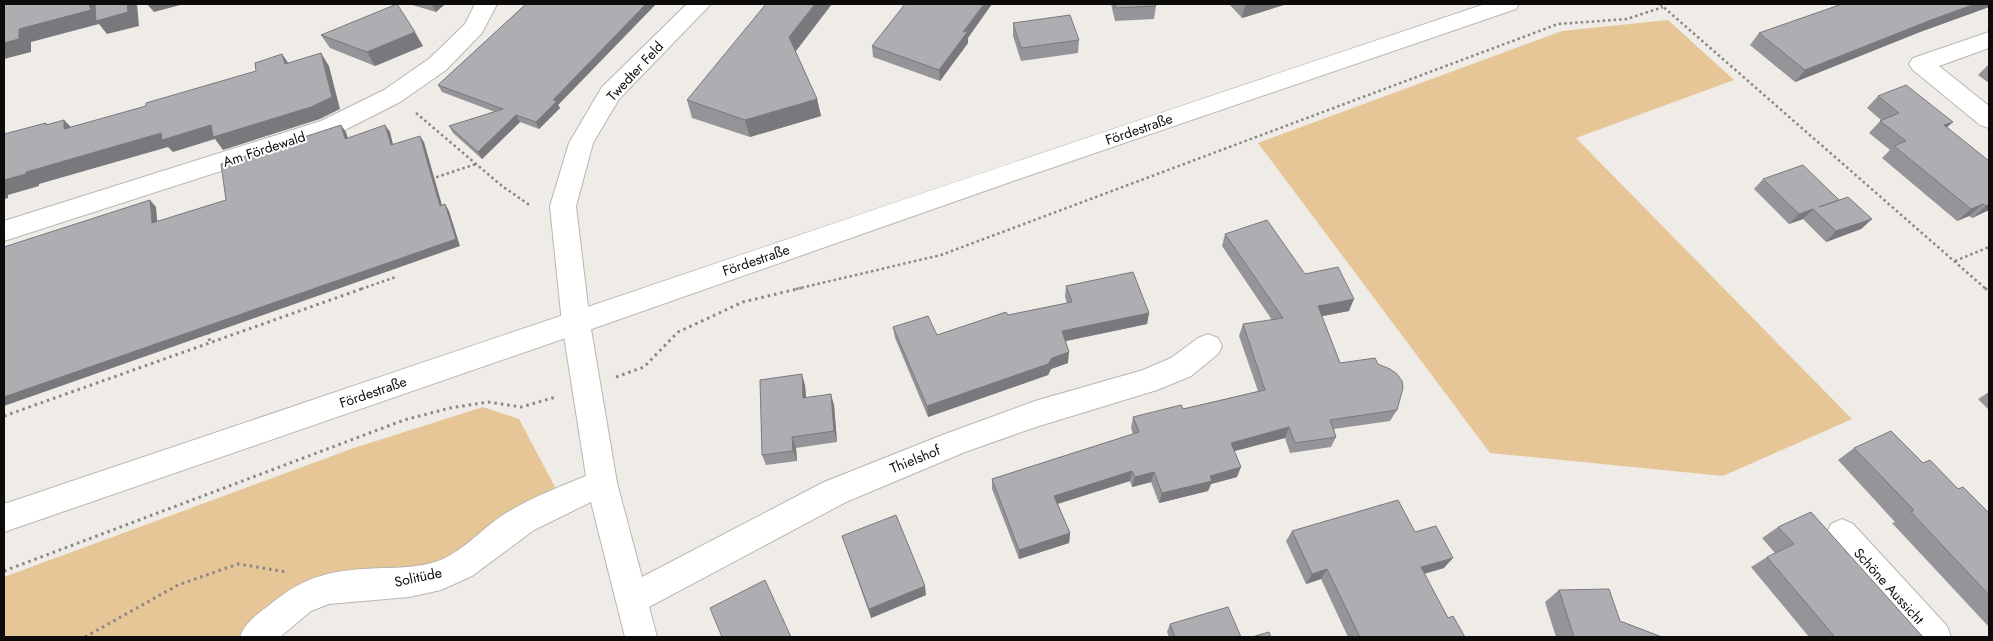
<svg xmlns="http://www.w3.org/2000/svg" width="1993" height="641" font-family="Jost,sans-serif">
  <rect width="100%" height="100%" fill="#efece7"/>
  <!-- green -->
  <path fill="#e6c697" d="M1668,20L1734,80L1576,138L1852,419L1723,476L1490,453L1258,143L1562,31Z
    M483,407L519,419L555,487L463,551L410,573L324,578L247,637H4V577L354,448Z"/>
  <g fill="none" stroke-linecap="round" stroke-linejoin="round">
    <defs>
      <path id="minor" d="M475,4H497L482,33L446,70L400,102L339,133L4,241V221L321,121L384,90L430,58L465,24Z
        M687,4H711L619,99L593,143L576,206L590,323L617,483L642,577L824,482L945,434L1035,401L1143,370L1171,358L1198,338L1208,334L1218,338L1222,346L1218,354L1191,376L1157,390L1036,427L965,452L846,502L649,607L657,637H625L591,502L534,530L472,576L441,590L409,597L329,604L311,611L280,637H240C245,623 255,616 267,607C306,574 333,570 382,568C401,568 421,567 438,561C462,552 480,531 500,517C527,499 557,488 586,476L562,323L550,206L569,143L602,87Z
        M1989,32V48L1939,66L1989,106V128L1980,125L1913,70L1909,64L1913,58Z
        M1842,519L1853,524L1947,626L1951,637H1913L1831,544L1826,534L1831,524Z"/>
      <path id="major" d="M1485,4H1519L1516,9L1016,180L586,331L4,532V504C498,338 991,169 1485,4Z"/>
    </defs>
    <!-- minor casing -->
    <use href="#minor" stroke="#b9b6b2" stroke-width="2"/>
    <!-- major casing -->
    <use href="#major" stroke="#b9b6b2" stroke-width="2"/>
    <!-- path-far1 -->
    <path stroke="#898783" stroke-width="2.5" stroke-dasharray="2.5 3" stroke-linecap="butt" d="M1660,4L1986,289
      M416,113L502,186L528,204H532
      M431,179L476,164
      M1955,261L1989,247
      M361,289L396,277
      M796,289L941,255L1558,24L1627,19L1663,7"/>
    <!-- path -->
    <path stroke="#898783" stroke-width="3" stroke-dasharray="2.5 4" stroke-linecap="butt" d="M1985,288L1989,292
      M208,332L210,343
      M616,377L644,367L678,332L743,302L801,288
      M4,416L364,288
      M4,571L404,420L450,408L488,402L521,407L556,397
      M85,637L178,585L238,564L287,572"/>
    <!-- minor -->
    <use href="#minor" fill="#fff" fill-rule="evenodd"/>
    <!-- major -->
    <use href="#major" fill="#fff" fill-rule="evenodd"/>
  </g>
  <!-- wall -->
  <path fill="#959599" d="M409,4H445L436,12Z
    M526,4H656L558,105L560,108L539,129L520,122L482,159L453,133L449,126L495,112L442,92L438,85Z
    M1111,4H1155L1156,6L1154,19L1115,21Z
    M1229,4H1287L1242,18Z
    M1989,4V7L1920,32L1795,82L1750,45L1759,33Z
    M1013,23L1079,40L1078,53L1021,61L1013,36Z
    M321,35L423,46L375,66L330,48Z
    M968,38V43L940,81L873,57L872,46Z
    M795,51L817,99L821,116L750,137L692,118L687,100Z
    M1989,64V83L1978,75Z
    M1878,96L1947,128L1989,210L1972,218L1969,216L1957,221L1882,158L1890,150L1869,133L1881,120L1867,108Z
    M1763,179L1839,200L1872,219L1861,229L1826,242L1803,219L1789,224L1754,189Z
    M1225,234L1305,274L1349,311L1322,316L1340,363L1397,410L1390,421L1334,429L1336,437L1331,447L1290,453L1285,438L1234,451L1237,477L1211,484L1208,491L1159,503L1151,482L1132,487L1130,481L1058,504L1070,533L1069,543L1019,559L992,489V479L1133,434L1131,428L1133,417L1183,409L1258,391L1239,336L1243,324L1272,320L1222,246Z
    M1066,286L1149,313L1147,324L1066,341L1068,363L1051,369L1048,375L928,417L895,338L893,327L937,335L1008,315L1067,303L1065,297Z
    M805,385L806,398L834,405L837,442L796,448L797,461L766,465L762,455Z
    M1989,392V410L1978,399Z
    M1854,448L1923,463L1958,489L1989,513V627L1892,523L1895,522L1838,460Z
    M1778,527L1923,637H1809L1751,567L1767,557L1775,553L1762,538Z
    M1292,531L1415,532L1444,568L1424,574L1448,618L1465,637H1348L1321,579L1306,584L1286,541Z
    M842,536L926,595L871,618Z
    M1559,590L1620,621L1662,637H1556L1545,602Z
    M1170,624L1241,637H1169L1167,632Z"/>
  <!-- shaded-wall -->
  <path fill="#79797d" d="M89,4H137L139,26L107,34L99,24L31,42V52L4,59V43L19,29Z
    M147,4H184L154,12Z
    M431,4H445L436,12Z
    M646,4H656L558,105L560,108L539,129L536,122L553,100Z
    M815,4H832L793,55L789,37Z
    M984,4H992L968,38V43L940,81L939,70L963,32Z
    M1250,4H1287L1242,18L1245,5Z
    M1975,4H1989V7L1920,32L1795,82L1805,70L1931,20Z
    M415,32L423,46L375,66L367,52Z
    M321,53L329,66L340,109L320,119L223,150L215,139L173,152L168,147L39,184V186L8,195V198L4,199V180L26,172L161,133Z
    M282,54L291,67L285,64Z
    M817,99L821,116L750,137L745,120Z
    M516,115L520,122L482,159L478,152Z
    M64,120L76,132L64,129Z
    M1953,122L1940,134L1944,125Z
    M341,125L346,132L350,145L345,139Z
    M385,125L390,132L395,152L391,145Z
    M420,136L424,142L444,212L440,206Z
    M150,200L156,207L158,229L152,223Z
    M445,204L449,211L460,246L4,406V397Z
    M1983,204L1969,216L1957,221L1971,209Z
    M1989,204V210L1972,218L1986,206Z
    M1813,209L1803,219L1789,224L1799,214Z
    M1872,219L1861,229L1826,242L1836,231Z
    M1354,299L1349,311L1313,318L1318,306Z
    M1149,313L1147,324L1061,342L1062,331Z
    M1069,352L1068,363L1051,369L1048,375L928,417L927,406L1052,358Z
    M802,374L805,385L807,409L803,398Z
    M831,394L834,405L837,442L834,431Z
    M1289,427L1285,438L1227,453L1231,443Z
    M792,437L796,448L797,461L793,451Z
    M1241,467L1237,477L1211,484L1208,491L1159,503L1162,493L1210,476Z
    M1132,471L1130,481L1053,505L1054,496Z
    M1154,472L1151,482L1132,487L1135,477Z
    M1070,533L1069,543L1019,559V550Z
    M1453,558L1444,568L1412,577L1421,567Z
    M1327,569L1321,579L1306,584L1312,574Z
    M925,586L926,595L871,618L869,609Z"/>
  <!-- building -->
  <path fill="#adadb2" stroke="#79797d" d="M4,4H89L91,10L19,29V39L4,43Z
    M95,4H127L128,12L96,21Z
    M397,4L415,32L367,52L321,35Z
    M526,4H646L553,100L557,101L536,122L516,115L478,152L449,126L503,109L438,85Z
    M766,4H815L789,37L817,99L745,120L687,100Z
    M905,4H984L963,32L968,31L939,70L872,46Z
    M1115,4H1155L1156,6L1116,8Z
    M1842,4H1975L1931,20L1805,70L1759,33Z
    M1070,15L1079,40L1021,48L1013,23Z
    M321,53L332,97L311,107L213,137L211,125L162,140L161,133L26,172V174L4,180V134L46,123V125L64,120V129L146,106V103L256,71L255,63L282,54L285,64Z
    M1906,85L1953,122L1944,125L1989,161V204L1986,206L1983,204L1971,209L1894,146L1906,141L1880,121L1899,113L1878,96Z
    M341,125L345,139L385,125L391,145L420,136L440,206L445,204L456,239L4,397V247L150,200L152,223L226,200L221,164Z
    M1803,165L1839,200L1819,207L1848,197L1872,219L1836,231L1813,209L1799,214L1763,179Z
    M1267,220L1305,274L1338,267L1354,299L1318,306L1340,363L1375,358L1378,364L1390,369L1397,374L1402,381L1403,388L1397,410L1330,420L1336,437L1295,443L1289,427L1231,443L1241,467L1210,476L1212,481L1162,493L1154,472L1135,477L1132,471L1054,496L1070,533L1019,550L992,479L1139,432L1133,417L1181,405L1183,409L1265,390L1243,324L1283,318L1225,234Z
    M1133,272L1149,313L1062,331L1069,352L1052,358L1048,364L927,406L893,327L928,316L937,335L1006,312L1008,315L1072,302L1066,286Z
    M802,374L803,398L831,394L834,431L792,437L793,451L762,455L760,380Z
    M1891,431L1923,463L1930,460L1958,489L1963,487L1989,513V595L1911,512L1914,510L1854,448Z
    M1398,500L1415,532L1436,526L1453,558L1421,567L1448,618L1453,616L1465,637H1360L1327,569L1312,574L1292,531Z
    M1811,512L1923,637H1835L1767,557L1794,544L1778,527Z
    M896,515L925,586L869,609L842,536Z
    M765,580L791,637H722L710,608Z
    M1609,589L1620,621L1662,637H1574L1559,590Z
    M1228,607L1241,637H1175L1170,624Z
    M1269,632L1271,637H1252Z"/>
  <g text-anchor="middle" stroke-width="4" stroke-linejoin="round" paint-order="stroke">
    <!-- street labels -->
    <g font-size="14" fill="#0d0c0a" stroke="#fff">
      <text transform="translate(635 71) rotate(-47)" y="5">Twedter Feld</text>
      <text transform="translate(1139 129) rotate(-19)" y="5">Fördestraße</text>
      <text transform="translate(264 149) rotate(-18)" y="5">Am Fördewald</text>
      <text transform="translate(756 260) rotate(-19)" y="5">Fördestraße</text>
      <text transform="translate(373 392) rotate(-19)" y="5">Fördestraße</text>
      <text transform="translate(915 459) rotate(-22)" y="5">Thielshof</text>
      <text transform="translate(418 577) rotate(-12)" y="5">Solitüde</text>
      <text transform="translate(1889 586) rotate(48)" y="5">Schöne Aussicht</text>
    </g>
  </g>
  <!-- border -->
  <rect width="1993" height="641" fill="none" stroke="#0d0c0a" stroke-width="10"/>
</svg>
